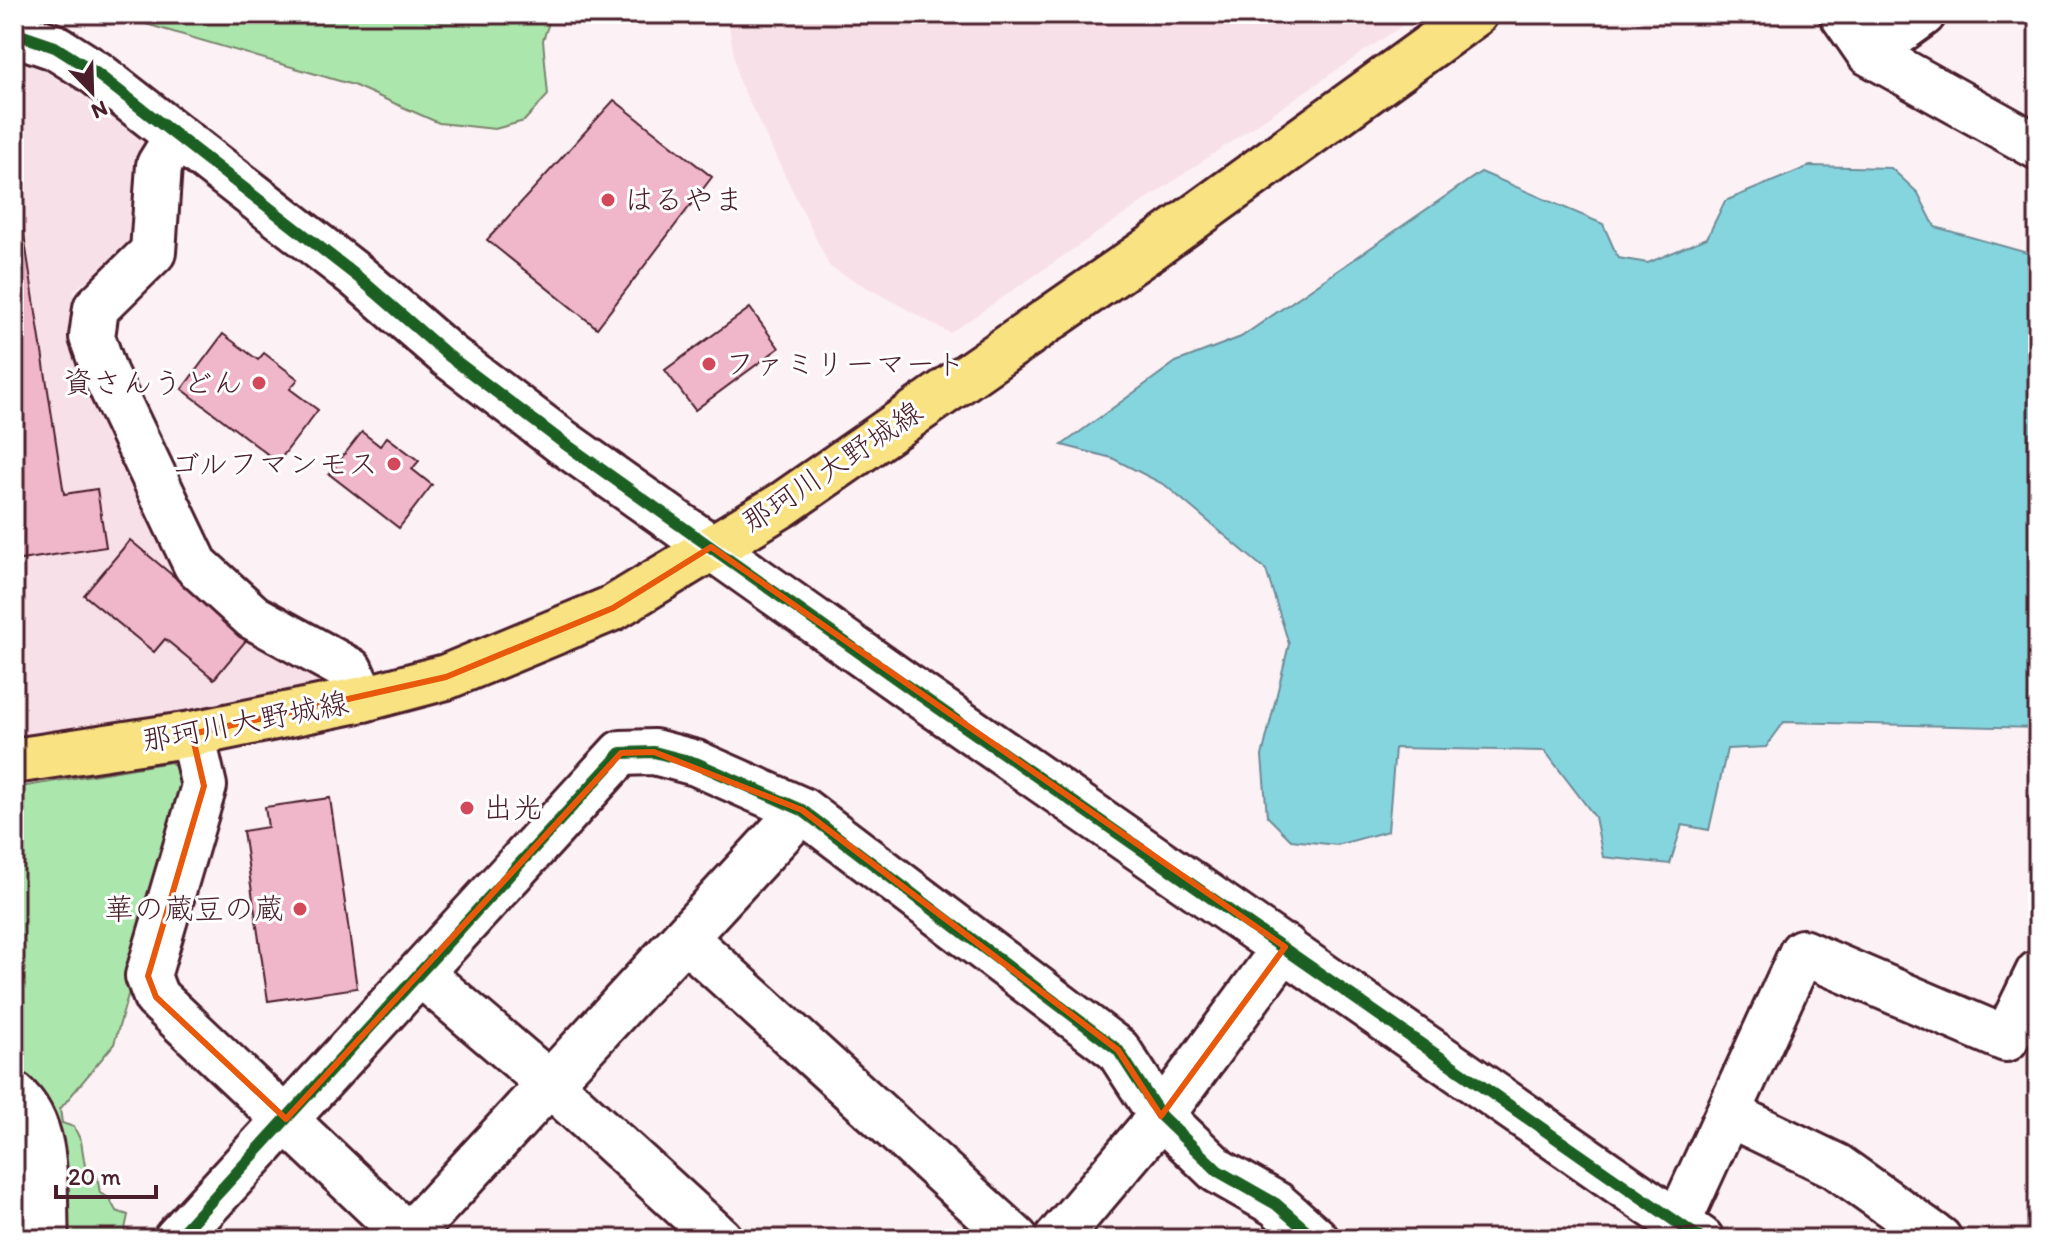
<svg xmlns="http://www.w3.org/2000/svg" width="2052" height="1253" font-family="Itim,'Klee One',sans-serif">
  <rect width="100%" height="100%" fill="#fcf1f5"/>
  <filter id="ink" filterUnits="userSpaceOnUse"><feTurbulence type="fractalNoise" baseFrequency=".0125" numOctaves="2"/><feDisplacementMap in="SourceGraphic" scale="16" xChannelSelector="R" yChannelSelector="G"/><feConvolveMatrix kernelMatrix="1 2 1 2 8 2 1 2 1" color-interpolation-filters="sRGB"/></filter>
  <g filter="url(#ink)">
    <!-- built -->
    <path fill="#f8e0e8" d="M727,14H1419L950,333L830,267L738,79Z
      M14,61L44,70L147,139L137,243L74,290L70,350L139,485L169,555L326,689L14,737Z"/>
    <!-- green -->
    <path fill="#abe7ad" stroke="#7a836c" stroke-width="2" d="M112,14H552L543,40L548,95L524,121L495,129L439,123L353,85Z
      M171,762L184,779L178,820L114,1044L60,1109L62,1123L74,1127L81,1141L85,1166L97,1176L100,1193L109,1198L116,1211L128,1215L123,1239H14V788Z"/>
    <!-- water -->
    <path fill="#85d5df" stroke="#6d8c97" stroke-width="2" d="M1810,166L1891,168L1918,193L1935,227L2038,256V728L1784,722L1766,747L1727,749L1709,830L1682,825L1670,864L1603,857L1595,817L1545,751L1395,748L1388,831L1337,845L1291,840L1267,816L1262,756L1289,644L1266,570L1165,485L1112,458L1062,445L1176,362L1241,337L1481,172L1603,224L1618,258L1648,263L1707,238L1725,201Z"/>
    <!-- building -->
    <path fill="#f0b7cb" stroke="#4a1f2b" stroke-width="2" d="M614,100L712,177L597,328L487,240Z
      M21,216L64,494L97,489L106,547L14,561V217Z
      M750,308L779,348L695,410L665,370Z
      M223,334L258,360L264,353L298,379L290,389L318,410L278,462L182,389Z
      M362,432L380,446L387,437L419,461L412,469L432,485L399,528L329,474Z
      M130,540L248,638L214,679L165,639L154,652L84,595Z
      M330,798L357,988L268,1001L243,831L268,827L265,807Z"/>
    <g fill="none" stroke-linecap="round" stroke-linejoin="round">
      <defs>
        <path id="minor" d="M1842,14L1869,53L1923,14
          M14,33L55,47L96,73L358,277L449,356L561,441L911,689L1701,1239
          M1869,53L2038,147
          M177,136L159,165L153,252L96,308L92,337L105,374L196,565L253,617L350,670L363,699
          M192,734L204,786L148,976L156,997L411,1239
          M685,938L1016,1239
          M420,973L550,1084L720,1239
          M14,1095C52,1129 43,1192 46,1239
          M1728,1114L1836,1166L1939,1239
          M1678,1223L1802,952L2006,1039L2038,973
          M176,1239L621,753L654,752L696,763L802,810L1118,1050L1161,1116L1218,1171L1276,1204L1316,1239
          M406,1239L802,810
          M1057,1239L1161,1116L1285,947"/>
        <path id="major" d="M14,761L192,734L363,699L446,677L613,608L782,505L1153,247L1475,14"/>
      </defs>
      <!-- minor casing -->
      <use href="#minor" stroke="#4a1f2b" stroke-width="50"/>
      <!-- major casing -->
      <use href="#major" stroke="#4a1f2b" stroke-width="50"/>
      <!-- minor -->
      <use href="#minor" stroke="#fff" stroke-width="44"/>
      <!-- major -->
      <use href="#major" stroke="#f8e281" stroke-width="44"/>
      <defs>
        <path id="cycleway" d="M14,33L55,47L96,73L358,277L449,356L561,441L911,689L1701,1239
          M176,1239L621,753L654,752L696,763L802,810L1118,1050L1161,1116L1218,1171L1276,1204L1316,1239"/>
      </defs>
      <!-- cycleway casing -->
      <use href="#cycleway" stroke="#fff" stroke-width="17"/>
      <!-- cycleway -->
      <use href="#cycleway" stroke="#1b5e20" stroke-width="12"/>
    </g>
  </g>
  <!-- marked area -->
  <path fill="none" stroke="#e8590c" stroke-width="6" stroke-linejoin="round" d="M711,547L1285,947L1161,1116L1118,1050L802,810L654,752L621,753L286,1119L156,997L148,976L204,786L192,734L446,677L613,608Z"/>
  <!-- markers -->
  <g fill="#d1495b" stroke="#fff" stroke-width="3">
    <circle cx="608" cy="200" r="8"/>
    <circle cx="709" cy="364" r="8"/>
    <circle cx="259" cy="383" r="8"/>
    <circle cx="394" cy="464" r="8"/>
    <circle cx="467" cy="808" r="8"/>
    <circle cx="300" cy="909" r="8"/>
  </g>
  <g text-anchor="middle" stroke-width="6" stroke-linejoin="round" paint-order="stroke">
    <!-- poi labels -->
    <g font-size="30" fill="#4a1f2b" stroke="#fff" text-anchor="start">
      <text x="624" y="210">はるやま</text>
      <text x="725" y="374">ファミリーマート</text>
      <text x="243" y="393" text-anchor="end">資さんうどん</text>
      <text x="378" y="474" text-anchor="end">ゴルフマンモス</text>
      <text x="483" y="818">出光</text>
      <text x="284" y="919" text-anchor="end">華の蔵豆の蔵</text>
    </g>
    <!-- street labels -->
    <g font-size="30" fill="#4a1f2b" stroke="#fff">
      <text transform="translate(832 467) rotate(-34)" y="10">那珂川大野城線</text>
      <text transform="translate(245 722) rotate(-11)" y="10">那珂川大野城線</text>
    </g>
  </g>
  <!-- margin -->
  <rect width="2052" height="1253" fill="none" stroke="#fff" stroke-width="48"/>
  <rect x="24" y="24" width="2004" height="1205" fill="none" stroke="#4a1f2b" stroke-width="3" filter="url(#ink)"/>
  <!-- north arrow -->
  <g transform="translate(92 92) rotate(157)" stroke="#ffffff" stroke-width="6" paint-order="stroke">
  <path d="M0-6L14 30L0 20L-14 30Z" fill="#4a1f2b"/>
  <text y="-12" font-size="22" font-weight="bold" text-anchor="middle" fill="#4a1f2b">N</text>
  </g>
  <!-- scale -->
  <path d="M56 1185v12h100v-12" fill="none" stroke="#4a1f2b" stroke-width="4"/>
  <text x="68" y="1185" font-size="24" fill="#4a1f2b" stroke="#ffffff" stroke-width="6" paint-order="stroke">20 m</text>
</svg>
